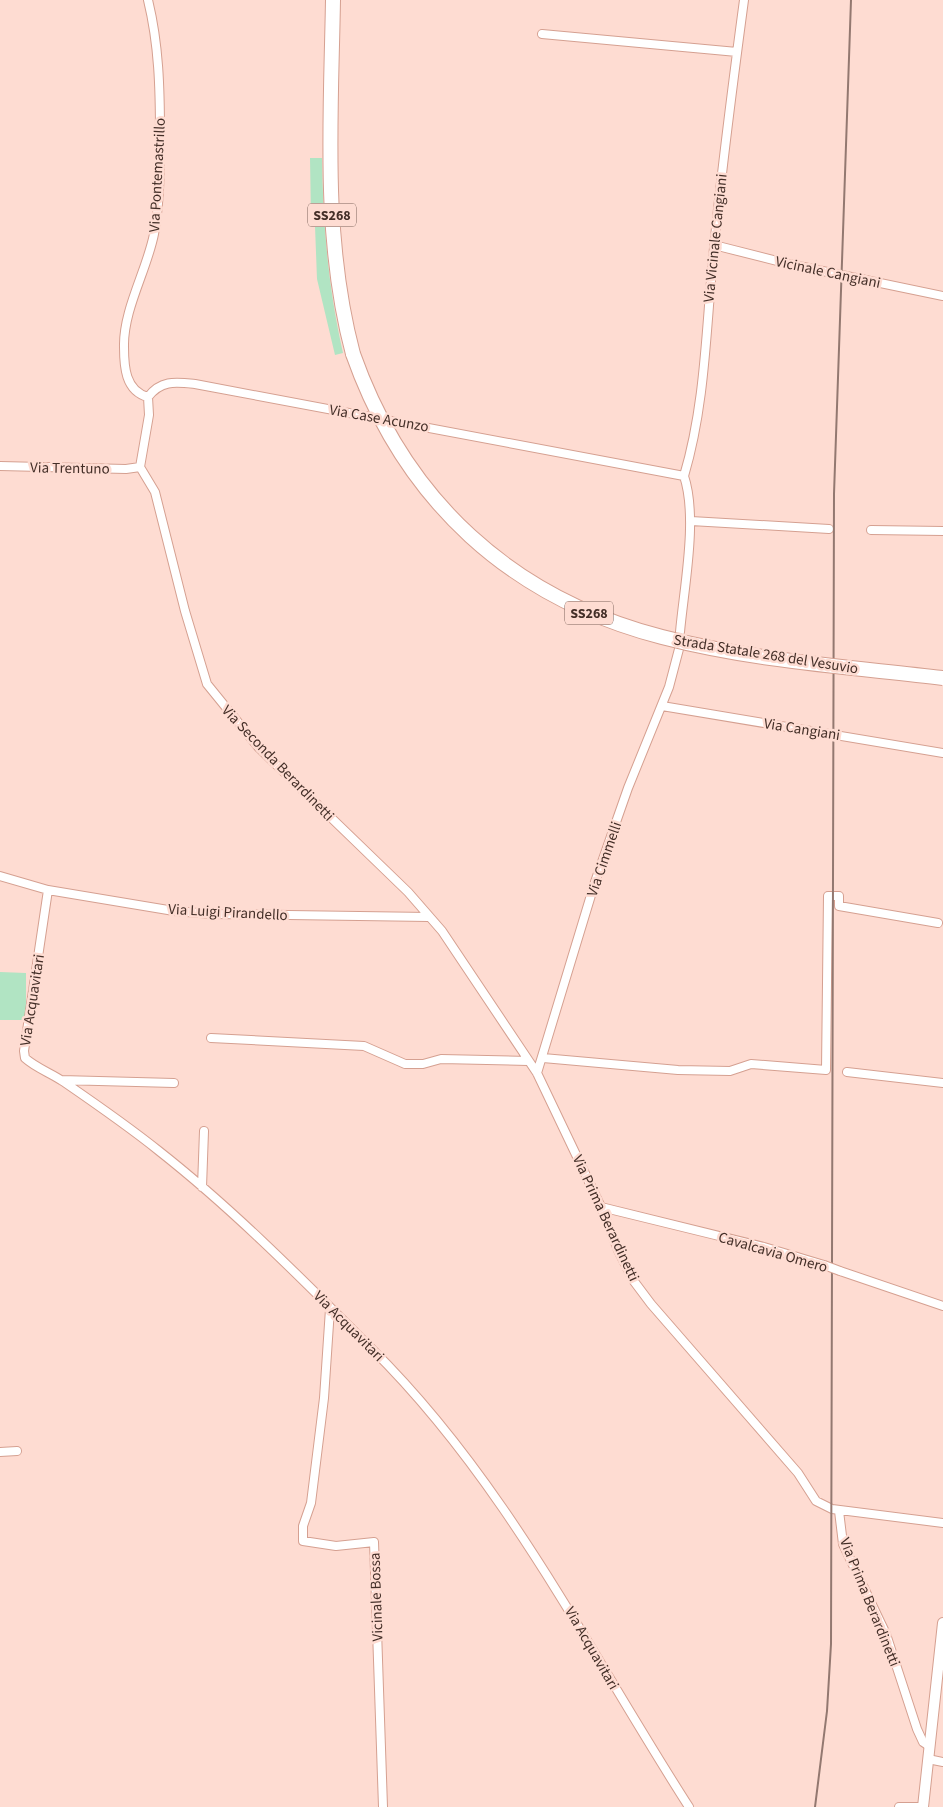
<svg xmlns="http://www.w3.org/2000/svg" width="943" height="1807" font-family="'Source Sans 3',sans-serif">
  <rect width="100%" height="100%" fill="#fedcd2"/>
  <!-- green -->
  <path fill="#b1e4c3" d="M310,158H322C323,225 328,286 343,353L335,355L317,279L315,226H320V219H311Z
    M0,972L26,973V1020H0Z"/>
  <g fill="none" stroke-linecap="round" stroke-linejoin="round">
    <defs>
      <path id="street" d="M542,34L737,52
        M714,245L789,264L943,296
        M148,397C125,391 124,366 124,347C123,310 147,270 154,234C160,202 160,168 160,135C160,89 159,45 148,0
        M0,466L126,469L140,467
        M140,467L155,492L185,611L207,684L259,748L408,892L442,931L537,1073L601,1207L618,1250L633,1280L651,1304L798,1473L816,1501L832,1509L943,1523
        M140,467L149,415L148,397C161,380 175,382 195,384L684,476
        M684,476C706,402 706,324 714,248C722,165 733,82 744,0
        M691,521L829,529
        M871,530L943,531
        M680,632C684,587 698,518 684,476
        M662,706L943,753
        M0,876L48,890L174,911L212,914L429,917
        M48,890L24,1051L25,1058C36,1068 51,1073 64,1082C96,1104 128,1126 159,1151C234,1210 303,1280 371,1348C505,1480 588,1650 689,1807
        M211,1038L364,1046L405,1064H423L441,1059L528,1061
        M543,1058L678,1070L730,1071L751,1064L826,1070L828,896H839V906L938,923
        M847,1072L943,1083
        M537,1073L595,882L628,788L669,687L679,649
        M61,1080L174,1083
        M202,1187L204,1131
        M601,1207L764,1247L824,1265
        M840,1271L943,1306
        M330,1309L324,1398L311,1503L303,1526V1541L336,1546L374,1542L383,1807
        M0,1452L17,1451
        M839,1511L843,1544L886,1634L917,1729L923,1742L929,1746
        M928,1759L943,1762
        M899,1807H923"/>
      <path id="secondary" d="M923,1807L943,1623"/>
      <path id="highway" d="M333,0C331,118 322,238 353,354"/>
    </defs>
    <!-- street casing -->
    <use href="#street" stroke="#d5a091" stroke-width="10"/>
    <!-- secondary casing -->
    <use href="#secondary" stroke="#d5a091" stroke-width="12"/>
    <!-- highway casing -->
    <use href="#highway" stroke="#d5a091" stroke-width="16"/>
    <!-- street -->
    <use href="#street" stroke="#fff" stroke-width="8"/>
    <!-- secondary -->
    <use href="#secondary" stroke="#fff" stroke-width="10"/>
    <!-- highway -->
    <use href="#highway" stroke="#fff" stroke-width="14"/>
    <!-- rail -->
    <path stroke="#937870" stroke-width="2" d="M815,1807L827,1711L831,1644L834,494L851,0"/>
    <defs>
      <path id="street-bridge" d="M824,1265L840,1271"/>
      <path id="highway-bridge" d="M353,354C405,501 511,598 662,637C754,661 850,667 943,678"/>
    </defs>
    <!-- street-bridge casing -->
    <use href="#street-bridge" stroke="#d5a091" stroke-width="10" stroke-linecap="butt"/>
    <!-- highway-bridge casing -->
    <use href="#highway-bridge" stroke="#d5a091" stroke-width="16" stroke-linecap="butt"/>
    <!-- street-bridge -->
    <use href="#street-bridge" stroke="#fff" stroke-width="8"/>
    <!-- highway-bridge -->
    <use href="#highway-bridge" stroke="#fff" stroke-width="14"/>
  </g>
  <g text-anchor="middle" stroke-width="5" stroke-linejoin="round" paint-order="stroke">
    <!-- shield labels -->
    <g fill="#fedcd2" stroke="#7c635b" stroke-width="1">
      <rect x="308" y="203.5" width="48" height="23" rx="4"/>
      <rect x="565" y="601.5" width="48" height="23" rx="4"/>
    </g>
    <g font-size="14" font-weight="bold" fill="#442f28">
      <text x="332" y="220">SS268</text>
      <text x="589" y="618">SS268</text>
    </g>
    <!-- street labels -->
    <g font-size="15" fill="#442f28" stroke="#fedcd2">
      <text transform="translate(157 175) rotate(-87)" y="5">Via Pontemastrillo</text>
      <text transform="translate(715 238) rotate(-84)" y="5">Via Vicinale Cangiani</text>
      <text transform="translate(828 272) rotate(12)" y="5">Vicinale Cangiani</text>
      <text transform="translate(379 418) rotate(10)" y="5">Via Case Acunzo</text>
      <text transform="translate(70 468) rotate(1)" y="5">Via Trentuno</text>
      <text transform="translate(766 654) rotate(9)" y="5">Strada Statale 268 del Vesuvio</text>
      <text transform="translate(802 729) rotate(9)" y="5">Via Cangiani</text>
      <text transform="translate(278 763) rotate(46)" y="5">Via Seconda Berardinetti</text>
      <text transform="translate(604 859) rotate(-71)" y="5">Via Cimmelli</text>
      <text transform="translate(228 912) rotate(3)" y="5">Via Luigi Pirandello</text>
      <text transform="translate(32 1000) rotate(-81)" y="5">Via Acquavitari</text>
      <text transform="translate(606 1218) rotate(65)" y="5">Via Prima Berardinetti</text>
      <text transform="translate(773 1252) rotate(16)" y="5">Cavalcavia Omero</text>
      <text transform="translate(349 1326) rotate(45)" y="5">Via Acquavitari</text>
      <text transform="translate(376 1597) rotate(-92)" y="5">Vicinale Bossa</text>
      <text transform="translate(870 1602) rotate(68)" y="5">Via Prima Berardinetti</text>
      <text transform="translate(592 1648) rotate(60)" y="5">Via Acquavitari</text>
    </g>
  </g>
</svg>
